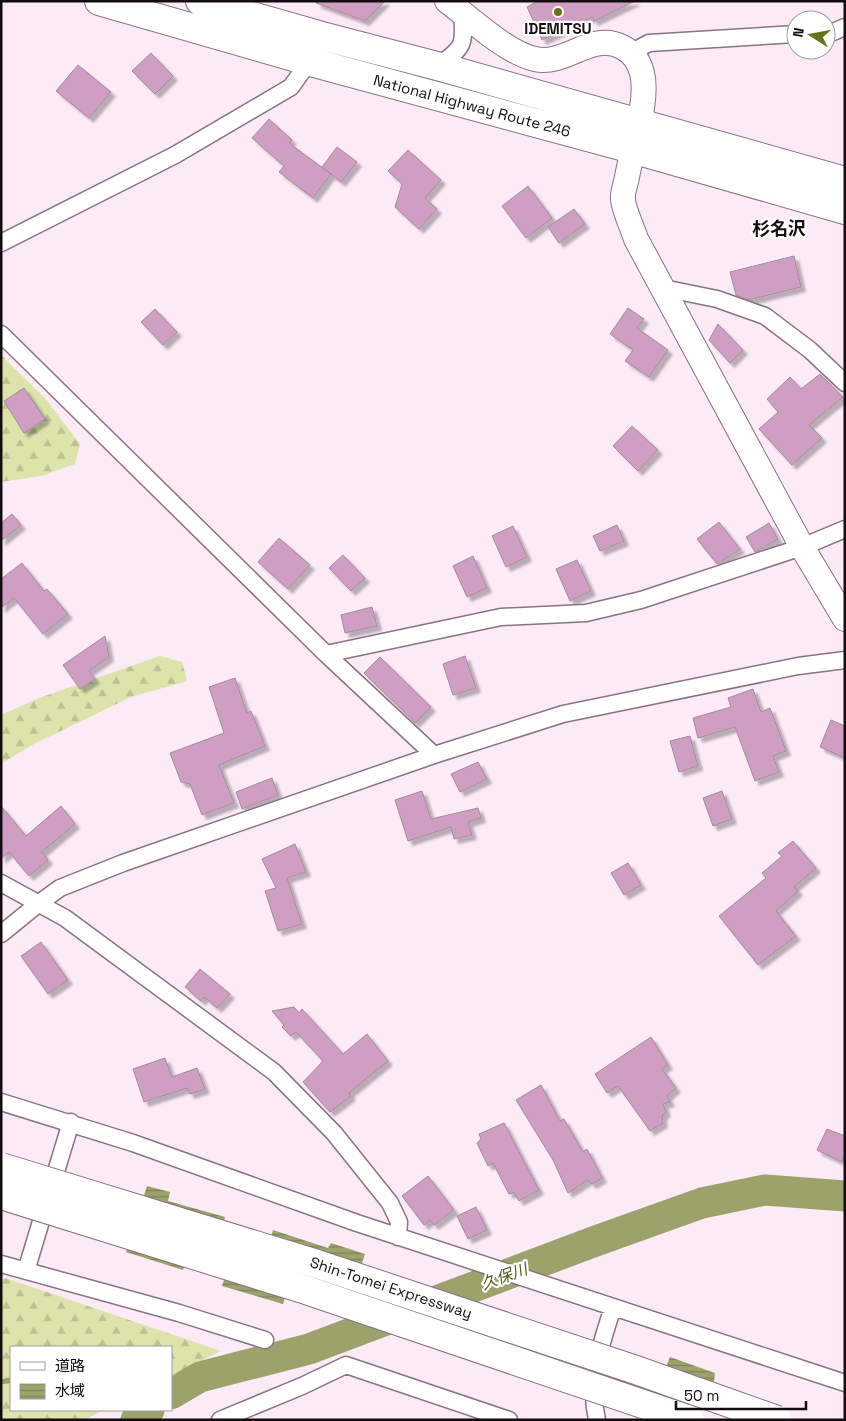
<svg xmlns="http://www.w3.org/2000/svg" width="846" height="1421" font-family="'Space Grotesk','Noto Sans JP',sans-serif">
  <defs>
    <pattern id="forest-firs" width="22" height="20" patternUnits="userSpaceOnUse" patternTransform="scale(1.25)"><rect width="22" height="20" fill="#dce4ac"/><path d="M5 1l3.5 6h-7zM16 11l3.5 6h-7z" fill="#bcc293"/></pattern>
    <pattern id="water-rules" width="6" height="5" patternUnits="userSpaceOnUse" patternTransform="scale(1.25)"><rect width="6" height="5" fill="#9ba36a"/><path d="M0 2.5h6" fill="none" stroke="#7d8356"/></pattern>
    <filter id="shadow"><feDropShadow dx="4.5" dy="4.5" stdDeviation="1" flood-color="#0004"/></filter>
  </defs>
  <rect width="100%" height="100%" fill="#fceaf7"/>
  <!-- forest -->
  <path fill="url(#forest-firs)" d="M1,354L12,366L45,398L80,444L75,464L41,476L1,482Z
    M160,656L182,662L187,681L131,697L34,744L4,762L1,766V715L39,698Z
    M5,1278L221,1351L171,1376V1347H11V1410H104L84,1420H1V1281Z"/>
  <!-- water -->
  <path fill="url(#water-rules)" d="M147,1186L170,1192L168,1201L225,1217L219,1240L196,1234L183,1270L126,1252Z
    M273,1230L328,1248L331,1243L365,1254L353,1290L342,1295L329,1289L331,1280L294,1269L283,1304L222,1286L231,1259L263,1269Z
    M670,1357L715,1373L714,1382L745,1393L737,1418L657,1388Z"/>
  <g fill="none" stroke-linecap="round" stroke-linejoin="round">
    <!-- stream -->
    <path stroke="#9ba36a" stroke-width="5" d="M1,1382L11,1380
      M130,1410L139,1417"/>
    <!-- river -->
    <path stroke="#9ba36a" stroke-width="31" d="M171,1394L200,1377L309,1349L593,1242L702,1203L765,1190L845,1196
      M136,1420L149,1410"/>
  </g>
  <!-- building -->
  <path fill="#d09ec3" stroke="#a18c9b" filter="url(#shadow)" d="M317,1H385L365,21L316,3Z
    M538,1H635L594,21L592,17L542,40L527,7Z
    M151,53L173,76L155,94L132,71Z
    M78,65L111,92L89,118L56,91Z
    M269,119L292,140L289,143L331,174L313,198L279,172L284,166L252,138Z
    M337,147L357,162L341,182L322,167Z
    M408,150L441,180L425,198L437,209L419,229L395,207L402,184L388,171Z
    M528,186L552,218L526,238L502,206Z
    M574,209L585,224L559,243L548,227Z
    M794,256L801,287L749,300L736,295L730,272Z
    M628,308L644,319L637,328L668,350L649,377L625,361L633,350L610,334Z
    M155,309L177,332L163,345L141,322Z
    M718,324L743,350L730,363L709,340Z
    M820,374L843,397L809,425L822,438L792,465L759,429L778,412L767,399L790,377L801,389Z
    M24,388L45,419L24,433L4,401Z
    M632,426L658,450L638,471L613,446Z
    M12,514L21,525L1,541V523Z
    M719,522L740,549L717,564L697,539Z
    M769,523L778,539L755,552L746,537Z
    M617,525L624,541L600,551L593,536Z
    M513,526L527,557L506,567L492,536Z
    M279,538L310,565L288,589L258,562Z
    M343,555L365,578L351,591L329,568Z
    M473,556L487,588L467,597L453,566Z
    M577,560L591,591L570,601L556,569Z
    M22,563L44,591L47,589L68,614L43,634L14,598L1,608V579Z
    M372,607L377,626L345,633L341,615Z
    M105,636L109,657L89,671L95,679L80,689L63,665Z
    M465,656L476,688L453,695L443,664Z
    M380,657L431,707L415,723L364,673Z
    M235,678L247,713L251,711L265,746L219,765L234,803L202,815L190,784L181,782L170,753L224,733L209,687Z
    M753,689L761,712L770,708L786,751L773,756L779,772L755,781L735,727L698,738L693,718L731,707L728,698Z
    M831,720L845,726V758L820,747Z
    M690,736L698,766L679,772L670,741Z
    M478,762L487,779L460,792L451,774Z
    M272,778L278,795L242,809L236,792Z
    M422,791L431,819L478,808L481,818L468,822L472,835L454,839L451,827L408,841L395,800Z
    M722,791L732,819L713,826L703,798Z
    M1,806L26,836L61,806L75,824L42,852L48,860L29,876L9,852L1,859Z
    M793,841L816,868L794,887L798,891L776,911L796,936L758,965L719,916L766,878L762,873L782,856L778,853Z
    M295,844L306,872L287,878L302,924L278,931L265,891L276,888L262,859Z
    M628,863L641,885L624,895L611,873Z
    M41,942L68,980L48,994L21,956Z
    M200,969L230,994L217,1008L204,997L201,1001L185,987Z
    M294,1007L299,1013L302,1009L343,1054L367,1034L388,1061L349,1093L351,1096L330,1112L303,1082L323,1061L296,1032L291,1036L282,1027L284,1025L272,1011Z
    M651,1037L668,1065L662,1069L676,1088L667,1096L670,1102L663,1104L666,1112L662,1116L663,1123L650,1131L618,1086L607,1093L595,1074Z
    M165,1058L172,1077L197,1068L205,1089L190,1094L187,1088L144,1102L133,1069Z
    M541,1085L560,1121L564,1119L583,1152L587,1149L602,1178L592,1184L588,1180L568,1193L553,1160L516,1100Z
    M504,1123L539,1190L519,1201L514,1192L509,1194L493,1163L488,1166L477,1143L481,1139L479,1134Z
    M827,1129L845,1136V1153L842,1162L817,1150Z
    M428,1176L454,1210L434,1225L430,1220L424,1225L402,1196Z
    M476,1207L487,1230L468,1239L457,1216Z"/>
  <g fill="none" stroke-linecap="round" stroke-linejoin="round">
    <defs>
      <path id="street" d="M826,32H833L845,27
        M632,52L649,43L796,34
        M437,66C464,48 465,45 462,13
        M1,243L175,155L291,87L313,56
        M663,288L717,299L765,316L810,350L845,383
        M1,334L326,654L434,755
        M326,654L501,617L586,613L641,600L802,547L845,529
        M1,883L65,918L274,1072L334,1133L390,1203L399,1222L398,1237
        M1,934L38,904L60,888L123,863L434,755L563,714L798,666L845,660
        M1,1102L133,1143L357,1223L845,1383
        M1,1264L179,1313L265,1340
        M26,1271L71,1122
        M220,1420L302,1386L346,1365L509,1420
        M597,1420C588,1381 601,1344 613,1307"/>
      <path id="secondary" d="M447,1C471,19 507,53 535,59C566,66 592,31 622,47C632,52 639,61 642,73C649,101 632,148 627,177C626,184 622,192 623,199C623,208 633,229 636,239L802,547L845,619"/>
      <path id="highway" d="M99,1L311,62L632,149L845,210
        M200,1L322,36L437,66L845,181"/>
    </defs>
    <!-- street casing -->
    <use href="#street" stroke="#887482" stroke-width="19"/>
    <!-- secondary casing -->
    <use href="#secondary" stroke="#887482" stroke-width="26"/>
    <!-- highway casing -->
    <use href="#highway" stroke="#887482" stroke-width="30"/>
    <!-- street -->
    <use href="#street" stroke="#fff" stroke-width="16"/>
    <!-- secondary -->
    <use href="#secondary" stroke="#fff" stroke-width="24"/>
    <!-- highway -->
    <use href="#highway" stroke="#fff" stroke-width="28"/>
    <defs>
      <path id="highway-bridge" d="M1,1167L317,1264L636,1370L777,1420
        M1,1195L306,1290L690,1420"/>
    </defs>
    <!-- highway-bridge casing -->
    <use href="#highway-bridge" stroke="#887482" stroke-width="30" stroke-linecap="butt"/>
    <!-- highway-bridge -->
    <use href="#highway-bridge" stroke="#fff" stroke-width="28"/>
  </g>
  <!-- markers -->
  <circle fill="#697119" stroke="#fff" stroke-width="2" cx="558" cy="12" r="5"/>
  <g text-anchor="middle" stroke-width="4.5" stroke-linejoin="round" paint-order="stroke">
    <!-- poi labels -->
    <g font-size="15" font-weight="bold" fill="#130c11" stroke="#fff">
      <text x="558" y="34">IDEMITSU</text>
    </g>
    <!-- street labels -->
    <g font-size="15" fill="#130c11" stroke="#fff">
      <text transform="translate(472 106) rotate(15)" y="5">National Highway Route 246</text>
      <text transform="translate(391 1288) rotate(18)" y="5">Shin-Tomei Expressway</text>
    </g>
    <!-- water labels -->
    <g font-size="16" font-style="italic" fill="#545a1b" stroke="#fff">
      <text transform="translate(504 1276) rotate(-20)" y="6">久保川</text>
    </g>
    <!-- quarter labels -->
    <g font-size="18" font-weight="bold" fill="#130c11" stroke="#fff">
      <text x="779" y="235">杉名沢</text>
    </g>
  </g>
  <!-- border -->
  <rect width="846" height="1421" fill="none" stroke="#130c11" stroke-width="5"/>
  <!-- legend -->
  <rect x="10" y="1346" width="162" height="65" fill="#ffffff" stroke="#a19ea0"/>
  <rect x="20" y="1362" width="25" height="8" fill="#ffffff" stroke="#a19ea0"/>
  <text x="55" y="1371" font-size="15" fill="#130c11">道路</text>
  <rect x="20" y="1384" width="25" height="15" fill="url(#water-rules)" stroke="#a19ea0"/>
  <text x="55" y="1396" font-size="15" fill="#130c11">水域</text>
  <!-- north arrow -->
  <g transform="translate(811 35) rotate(281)"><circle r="24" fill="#ffffff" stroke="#a19ea0"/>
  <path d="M0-4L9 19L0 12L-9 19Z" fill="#697119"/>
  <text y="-8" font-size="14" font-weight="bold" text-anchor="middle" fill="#130c11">N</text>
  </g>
  <!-- scale -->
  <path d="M676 1401v8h130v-8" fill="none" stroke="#130c11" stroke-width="2.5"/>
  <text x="684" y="1401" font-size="15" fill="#130c11" stroke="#ffffff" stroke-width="4" paint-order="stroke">50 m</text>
</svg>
